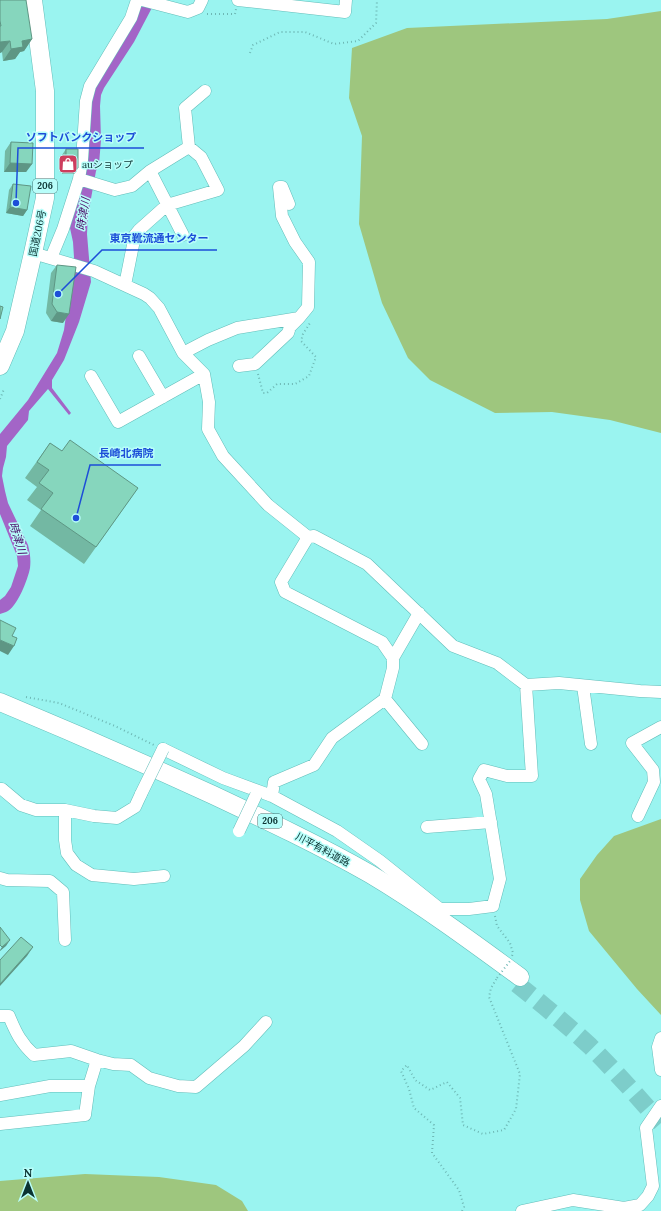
<svg xmlns="http://www.w3.org/2000/svg" width="661" height="1211" font-family="Lora,'Noto Sans JP',serif">
  <rect width="100%" height="100%" fill="#9af4f0"/>
  <!-- green -->
  <path fill="#9ec67e" d="M661,11V433L610,420L552,412L495,413L430,380L408,358L382,303L359,224L362,136L349,98L352,48L407,28L607,19Z
    M661,819V1015L637,989L589,931L580,900V879L597,855L614,836Z
    M85,1174L159,1177L216,1185L242,1201L248,1211H0V1181Z"/>
  <!-- water -->
  <path fill="#a365c7" d="M141,0H156L134,42L104,88L101,95L100,106L101,140L99,164L96,171L88,215L87,234L91,282L79,322L64,360L52,380V388L71,413L69,415L48,389L29,411L28,420L7,446L6,457L3,468L2,476L5,491L8,503L28,545C30,553 31,560 30,568C28,579 17,608 6,612C4,613 2,613 0,614V600L5,596L11,587L18,566L17,556L0,514V434L28,400L57,353L64,330L74,257L73,242L70,228L86,160L90,102L96,85Z"/>
  <g fill="none" stroke-linecap="round" stroke-linejoin="round">
    <!-- highway-tunnel -->
    <path stroke="#7dcdca" stroke-width="18" stroke-dasharray="18 9" stroke-linecap="butt" d="M517,984C542,1004 566,1024 590,1046C615,1071 638,1097 661,1123"/>
    <defs>
      <path id="minor" d="M142,0L188,12L198,8L202,0
        M238,0L345,12L346,0
        M150,171L183,235
        M79,179L115,190L132,186L150,171L189,147L185,108L205,91
        M289,204L282,187H279L282,216L295,242L309,262L308,307L299,318
        M33,253L94,271L144,294L150,298L159,308L183,353L204,374L209,402L208,429L223,456L268,505L308,537L314,536L367,564L453,646L497,663L526,685L559,683L640,691L661,692
        M51,258L63,229L79,179L82,160L86,101L90,86L131,18L137,0
        M125,285L135,235L139,230L167,205L218,190L201,157L189,147
        M183,353L208,340L237,328L299,318L290,327L288,333L255,364L239,366
        M139,356L163,397
        M91,376L118,422L204,374
        M308,537L281,582L285,592L382,642L393,658V668L385,699L422,744
        M393,658L419,613
        M583,686L591,744
        M385,699L332,738L314,765L274,782L272,796L337,831L380,861L440,909H469L493,906
        M163,749L223,778L272,796
        M0,789H2L21,805L36,810H65L94,816L117,818L135,807L141,794
        M65,810V840L67,853L76,865L92,875L134,879L164,876
        M638,816L654,782L653,770L632,743L661,727
        M427,827L491,822
        M0,878L7,880L50,881L63,892L65,940
        M493,905L500,879L486,794L479,779L484,770L507,776H532L526,685
        M0,1016H9C16,1033 21,1043 34,1055L71,1051L97,1060L113,1064L131,1065L149,1078L178,1086L196,1087L244,1046L266,1022
        M661,1038L658,1047L661,1070
        M0,1095L50,1086H89
        M0,1124L85,1115L89,1086L97,1060
        M522,1211L573,1200L624,1208L640,1205L648,1196L653,1186L646,1128L661,1106"/>
      <path id="highway" d="M0,366L15,331L33,253L45,198V91L33,0
        M0,702C72,732 143,763 213,795C266,820 319,845 370,874C422,905 471,941 520,977"/>
    </defs>
    <!-- minor casing -->
    <use href="#minor" stroke="#62bdb9" stroke-width="13"/>
    <!-- highway casing -->
    <use href="#highway" stroke="#62bdb9" stroke-width="19"/>
    <!-- path -->
    <path stroke="#6eb8b5" stroke-width="2" stroke-dasharray="1 3" stroke-linecap="butt" d="M207,14H235L236,9
      M250,53L253,45L280,32H305L334,44L358,41L376,23L377,0
      M258,374L263,393H267L277,384H295L309,376L316,357L301,341L303,334L310,323
      M0,399L4,389
      M26,697L59,703L115,726L154,745
      M495,916L497,926L510,943L513,953L512,956
      M462,1211L464,1207L459,1190L432,1153L434,1125L414,1108L409,1089L401,1071L407,1065L415,1080L430,1090L447,1082L460,1098L463,1125L483,1134L504,1130L516,1109L520,1074L489,997L491,988L497,978"/>
    <!-- minor -->
    <use href="#minor" stroke="#fff" stroke-width="12"/>
    <!-- highway -->
    <use href="#highway" stroke="#fff" stroke-width="18"/>
    <defs>
      <path id="minor-bridge" d="M141,794L163,749
        M239,831L256,795"/>
    </defs>
    <!-- minor-bridge casing -->
    <use href="#minor-bridge" stroke="#62bdb9" stroke-width="13" stroke-linecap="butt"/>
    <!-- path-bridge -->
    <path stroke="#6eb8b5" stroke-width="2" stroke-dasharray="1 3" stroke-linecap="butt" d="M497,978L510,961"/>
    <!-- minor-bridge -->
    <use href="#minor-bridge" stroke="#fff" stroke-width="12"/>
  </g>
  <!-- wall -->
  <path fill="#73b8a3" d="M0,0L32,39L24,51L20,52L15,59L3,61L2,52L0,53Z
    M11,142L32,164L26,172H4L5,151Z
    M66,149L78,168L74,174H62V155Z
    M13,184L27,210L23,216L6,213L9,190Z
    M57,265L63,323L51,321L46,313L51,273Z
    M50,443L62,451L138,488L84,564L30,526L41,510L27,500L37,487L25,478Z"/>
  <!-- shaded-wall -->
  <path fill="#5e9684" d="M32,39L24,51L20,52L15,59L3,61L11,49L22,41Z
    M10,41L2,52L0,53V42Z
    M10,163L32,164L26,172H4Z
    M66,168H78L74,174H62Z
    M10,207L27,210L23,216L6,213Z
    M57,312L69,314L63,323L51,321Z
    M0,640L14,646L8,655L0,651Z
    M10,940L6,946L0,951V950L2,947Z
    M33,947L27,956L0,986V984Z"/>
  <!-- building -->
  <path fill="#86d6bd" stroke="#5e9684" d="M0,0H26L32,39L22,41L23,47L11,49L10,41L0,42V26H1L0,21Z
    M11,142L33,143L32,164L10,163Z
    M66,149H78V168H66Z
    M13,184L31,186L27,210L10,207Z
    M57,265L76,267L69,314L57,312L52,304Z
    M0,306L3,307L0,319Z
    M70,440L138,488L96,547L41,509L53,493L39,483L49,470L37,462L50,443L62,451Z
    M0,620L16,628L12,636L17,638L14,646L0,640Z
    M0,927L10,940L2,947L0,945Z
    M21,937L33,947L0,984V960Z"/>
  <!-- icons -->
  <defs>
    <symbol id="shop-square" viewBox="-11 -11 22 22"><rect x="-9" y="-9" width="18" height="18" rx="4" fill="#cd3d5d" stroke="#b8fefa"/><path d="M-5-2.5h2.3a2.7 3.5 0 0 1 5.4 0H5L5.5 6h-11ZM-1.5-2.5h3a1.5 2.3 0 0 0-3 0Z" fill="#fff"/></symbol>
  </defs>
  <g fill-rule="evenodd">
    <use href="#shop-square" x="57" y="153" width="22" height="22"/>
  </g>
  <g text-anchor="middle" stroke-width="3" stroke-linejoin="round" paint-order="stroke">
    <!-- shield labels -->
    <g fill="#b8fefa" stroke="#3f706e" stroke-width="1">
      <rect x="33" y="179" width="24" height="14" rx="3"/>
      <rect x="258" y="814" width="24" height="14" rx="3"/>
    </g>
    <g font-size="9" font-weight="bold" fill="#0b3332">
      <text x="45" y="189">206</text>
      <text x="270" y="824">206</text>
    </g>
    <!-- poi labels -->
    <g font-size="10" fill="#0b3332" stroke="#b8fefa" text-anchor="start">
      <text x="82" y="168">auショップ</text>
    </g>
    <!-- street labels -->
    <g font-size="10" fill="#0b3332" stroke="#b8fefa">
      <text transform="translate(37 233) rotate(-78)" y="4">国道206号</text>
      <text transform="translate(323 849) rotate(28)" y="4">川平有料道路</text>
    </g>
    <!-- water labels -->
    <g font-size="11" font-style="italic" fill="#4a0766" stroke="#b8fefa">
      <text transform="translate(83 214) rotate(-81)" y="4">時津川</text>
      <text transform="translate(18 538) rotate(73)" y="4">時津川</text>
    </g>
  </g>
  <!-- callouts -->
  <path fill="none" stroke="#1d4ed8" stroke-width="1.5" d="M16 203L18 148H144M58 294L102 250H217M76 518L90 465H161"/>
  <g fill="#1d4ed8" stroke="#b8fefa" stroke-width="1.5">
    <circle cx="16" cy="203" r="4"/>
    <circle cx="58" cy="294" r="4"/>
    <circle cx="76" cy="518" r="4"/>
  </g>
  <g font-size="11" text-anchor="middle" font-weight="bold" fill="#1d4ed8" stroke="#b8fefa" stroke-width="3" stroke-linejoin="round" paint-order="stroke">
    <text x="81" y="141">ソフトバンクショップ</text>
    <text x="159" y="242">東京靴流通センター</text>
    <text x="126" y="457">長崎北病院</text>
  </g>
  <!-- north arrow -->
  <g transform="translate(28 1183)" stroke="#b8fefa" stroke-width="3" paint-order="stroke">
  <path d="M0-3L7 15L0 10L-7 15Z" fill="#0b3332"/>
  <text y="-6" font-size="11" font-weight="bold" text-anchor="middle" fill="#0b3332">N</text>
  </g>
</svg>
